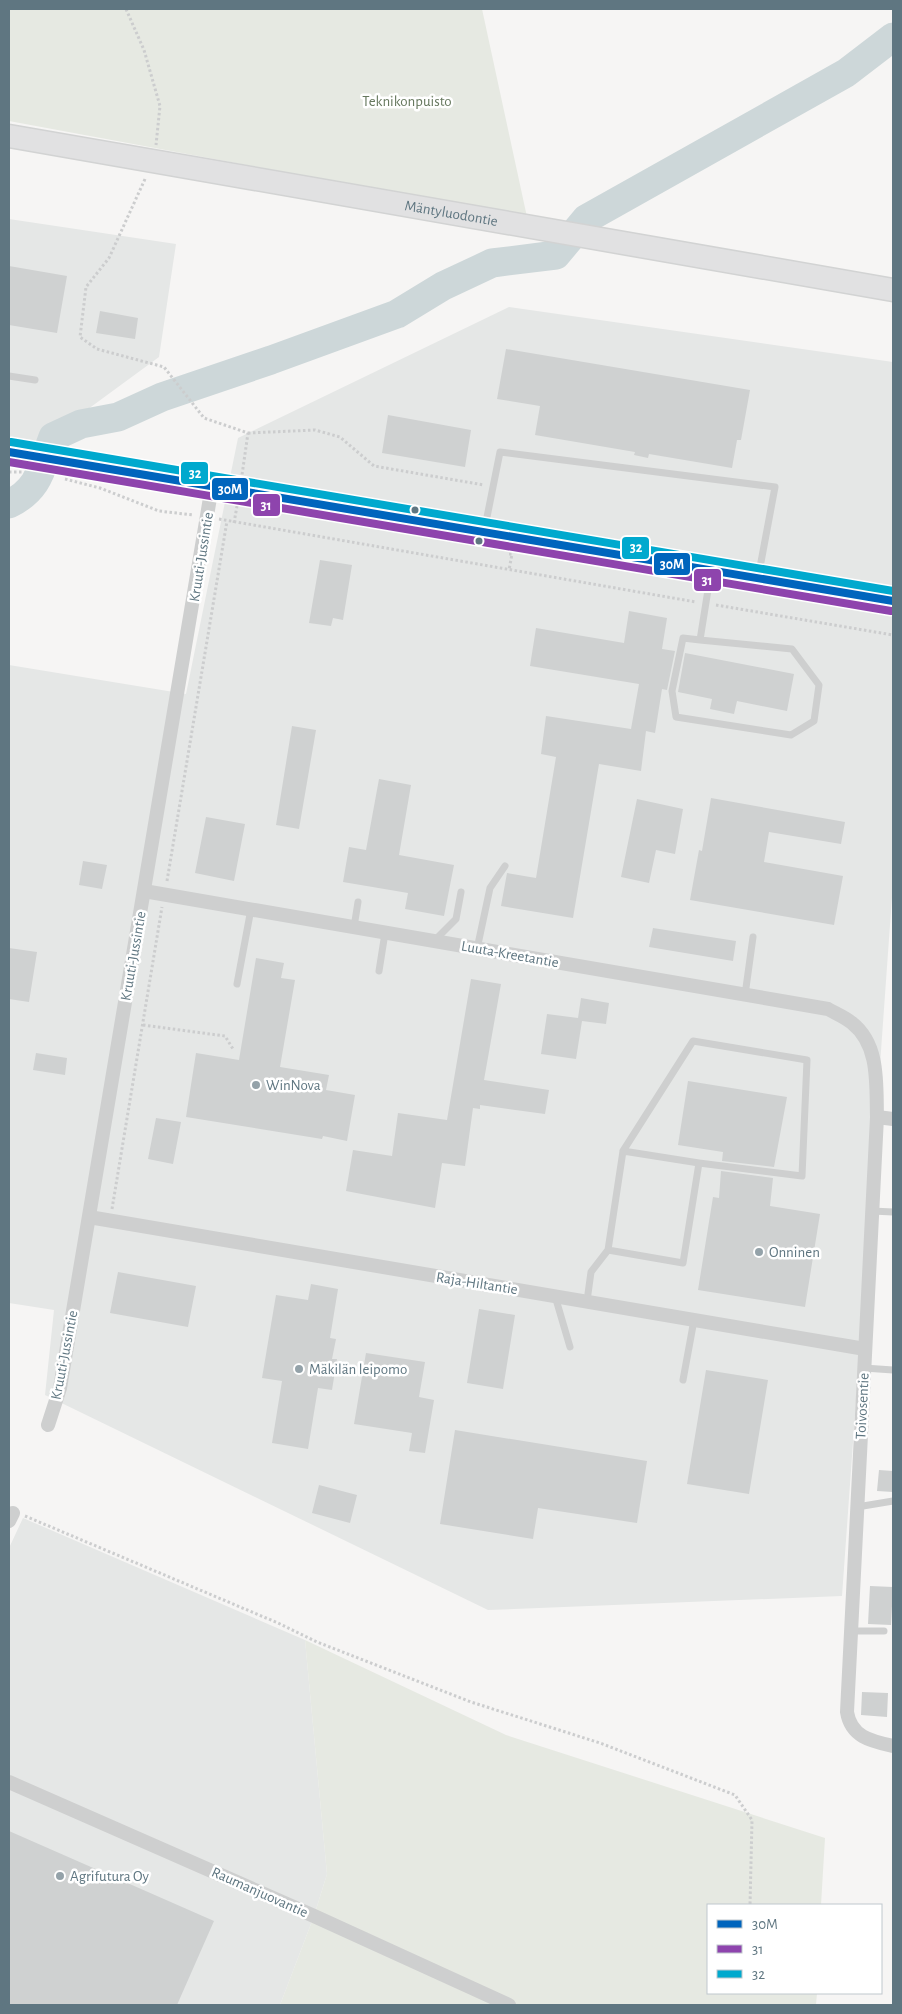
<svg xmlns="http://www.w3.org/2000/svg" width="902" height="2014" font-family="'Alegreya Sans',sans-serif">
  <rect width="100%" height="100%" fill="#f6f5f4"/>
  <!-- built -->
  <path fill="#e5e7e6" d="M9,219L176,244L159,357L9,467Z
    M509,307L893,362V883L842,1596L488,1610L45,1395L54,1310L9,1303V665L186,694L238,438Z
    M23,1518L305,1640L327,1874L314,1916L280,2005H9V1548Z"/>
  <!-- green -->
  <path fill="#e6e9e2" d="M9,9H482L527,217L9,121Z
    M305,1640L506,1735L825,1838L821,1905H708V1993H817L816,2005H280L314,1916L327,1874Z"/>
  <g fill="none" stroke-linecap="round" stroke-linejoin="round">
    <!-- river -->
    <path stroke="#cdd7d9" stroke-width="29" d="M9,504C40,489 41,468 53,437L81,424L118,417L162,397L271,360L397,314L443,286L492,263L556,255L586,219L846,73L893,37"/>
  </g>
  <!-- building -->
  <path fill="#cfd1d1" d="M9,266L67,276L57,333L9,325Z
    M100,311L138,318L135,339L96,333Z
    M506,349L750,390L741,440H737L732,468L649,454L648,458L634,455L635,452L535,435L540,406L497,399Z
    M388,415L471,430L465,467L382,453Z
    M320,560L352,565L343,620L333,618L331,626L309,623Z
    M629,611L667,618L662,649L675,651L667,690L662,689L655,733L646,731L641,771L599,764L573,918L501,906L507,873L536,878L556,757L541,754L546,716L631,729L639,684L530,666L536,628L624,643Z
    M685,653L794,674L787,711L737,701L734,714L710,709L712,699L678,692Z
    M292,726L316,730L299,829L276,825Z
    M379,779L411,785L399,855L454,865L444,916L405,909L408,893L343,882L349,847L366,850Z
    M711,798L845,822L841,844L769,832L764,862L843,876L834,925L690,900L699,850L702,851Z
    M637,799L683,809L675,854L656,850L649,883L621,877Z
    M206,817L245,824L234,881L195,873Z
    M83,861L107,865L102,889L79,885Z
    M653,928L736,941L733,961L649,947Z
    M9,948L37,952L29,1002L9,999Z
    M256,958L284,963L281,978L295,980L280,1067L329,1075L326,1090L355,1095L347,1141L323,1136L322,1139L186,1117L196,1053L239,1060Z
    M471,979L501,984L484,1080L549,1090L545,1114L480,1105V1109L473,1108L465,1166L442,1163L435,1208L346,1191L353,1150L392,1156L398,1113L447,1120Z
    M581,998L609,1003L606,1024L582,1021L576,1059L541,1054L547,1014L578,1018Z
    M36,1053L67,1058L65,1075L33,1070Z
    M688,1081L787,1097L774,1167L722,1161L723,1152L678,1145Z
    M156,1118L181,1122L173,1164L148,1159Z
    M721,1171L773,1178L770,1206L820,1214L805,1307L698,1290L713,1197L719,1198Z
    M118,1272L196,1286L188,1327L110,1313Z
    M311,1284L338,1289L330,1338L336,1339L332,1359H337L332,1390L318,1388L308,1449L272,1443L282,1381L262,1378L276,1295L308,1300Z
    M479,1309L515,1315L503,1389L467,1383Z
    M366,1353L425,1362L419,1397L434,1400L425,1453L409,1451L412,1433L354,1424Z
    M706,1370L768,1380L749,1494L687,1484Z
    M455,1430L647,1461L637,1523L538,1508L533,1539L440,1524Z
    M879,1470L893,1471V1492L877,1491Z
    M319,1485L357,1495L350,1523L312,1513Z
    M870,1586L893,1587L891,1625L868,1624Z
    M862,1692L888,1693L887,1717L861,1715Z
    M9,1831L214,1921L177,2005H9Z"/>
  <g fill="none" stroke-linecap="round" stroke-linejoin="round">
    <defs>
      <g id="trunk">
        <path id="s1" d="M9,136L893,290"/>
      </g>
    </defs>
    <!-- trunk casing -->
    <use href="#trunk" stroke="#d2d3d3" stroke-width="25"/>
    <!-- path -->
    <path stroke="#cccdce" stroke-width="3" stroke-dasharray="2.5 2.5" stroke-linecap="butt" d="M126,9L144,50L160,106L156,145
      M145,179L109,258L86,287L80,337L97,349L164,367L204,418L248,433L242,475
      M248,433L315,430L340,437L374,466L484,485
      M9,472H22
      M65,479L100,488L159,511L193,515
      M219,519L696,602
      M234,523L237,506
      M509,554H512L509,570
      M716,605L893,635
      M167,881L227,521
      M143,1025L225,1036L233,1049
      M112,1209L162,907
      M25,1516L278,1623L317,1642L471,1702L600,1743L735,1795L752,1820L750,1905"/>
    <!-- service -->
    <path stroke="#cecfcf" stroke-width="7" d="M9,376L35,380
      M484,532L500,452L775,487L758,578
      M700,640L683,638L672,691L676,717L791,735L814,721L819,685L792,649L700,640L711,571
      M354,927L358,902
      M434,941L456,919L461,892
      M477,949L490,888L505,866
      M379,971L385,933
      M237,984L251,909
      M745,995L753,937
      M623,1151L693,1041L807,1060L802,1176L699,1163
      M872,1211L893,1212
      M555,1296L570,1347
      M587,1301L591,1272L608,1250L683,1263L699,1163L623,1151L608,1250
      M864,1368L893,1370
      M683,1380L694,1320
      M857,1507L893,1501
      M851,1631H884"/>
    <!-- minor -->
    <path stroke="#cecfcf" stroke-width="14" d="M144,891L828,1009C835,1013 845,1017 852,1023C880,1045 876,1085 877,1117L847,1712C851,1737 871,1741 893,1746
      M877,1117L893,1119
      M89,1217L865,1349
      M48,1425L60,1388L212,486
      M9,1521L13,1513
      M9,1782L314,1916L509,2005"/>
    <!-- tertiary -->
    <path stroke="#cecfcf" stroke-width="16" d="M9,452L893,601"/>
    <!-- trunk -->
    <use href="#trunk" stroke="#e1e1e2" stroke-width="22"/>
    <defs>
      <path id="bus-1" d="M9,452L893,601"/>
      <path id="bus-2" d="M9,462L891,611"/>
      <path id="bus-3" d="M11,442L893,591"/>
    </defs>
    <!-- bus-1 casing -->
    <use href="#bus-1" stroke="#fff" stroke-width="11"/>
    <!-- bus-2 casing -->
    <use href="#bus-2" stroke="#fff" stroke-width="11"/>
    <!-- bus-3 casing -->
    <use href="#bus-3" stroke="#fff" stroke-width="11"/>
    <!-- bus-1 -->
    <use href="#bus-1" stroke="#0065bd" stroke-width="8"/>
    <!-- bus-2 -->
    <use href="#bus-2" stroke="#8e44ad" stroke-width="8"/>
    <!-- bus-3 -->
    <use href="#bus-3" stroke="#00a9ce" stroke-width="8"/>
  </g>
  <!-- markers -->
  <g fill="#5f7681" stroke="#fff" stroke-width="2">
    <circle cx="415" cy="510" r="4.5"/>
    <circle cx="479" cy="541" r="4.5"/>
  </g>
  <g fill="#94a2a9" stroke="#fff" stroke-width="2">
    <circle cx="256" cy="1085" r="5"/>
    <circle cx="759" cy="1252" r="5"/>
    <circle cx="299" cy="1369" r="5"/>
    <circle cx="60" cy="1876" r="5"/>
  </g>
  <g text-anchor="middle" stroke-width="5" stroke-linejoin="round" paint-order="stroke">
    <!-- park labels -->
    <g font-size="15" fill="#66785e" stroke="#fff">
      <text x="407" y="106">Teknikonpuisto</text>
    </g>
    <!-- street labels -->
    <g font-size="15" fill="#5f7681" stroke="#fff">
      <text dy="5" stroke="none"><textPath href="#s1" startOffset="449">Mäntyluodontie</textPath></text>
      <text transform="translate(201 557) rotate(-81)" y="5">Kruuti-Jussintie</text>
      <text transform="translate(510 954) rotate(10)" y="5">Luuta-Kreetantie</text>
      <text transform="translate(133 956) rotate(-80)" y="5">Kruuti-Jussintie</text>
      <text transform="translate(477 1283) rotate(9)" y="5">Raja-Hiltantie</text>
      <text transform="translate(64 1355) rotate(-79)" y="5">Kruuti-Jussintie</text>
      <text transform="translate(862 1406) rotate(-87)" y="5">Toivosentie</text>
      <text transform="translate(260 1892) rotate(24)" y="5">Raumanjuovantie</text>
    </g>
    <!-- poi labels -->
    <g font-size="15" fill="#5f7681" stroke="#fff" text-anchor="start">
      <text x="266" y="1090">WinNova</text>
      <text x="769" y="1257">Onninen</text>
      <text x="309" y="1374">Mäkilän leipomo</text>
      <text x="70" y="1881">Agrifutura Oy</text>
    </g>
  </g>
  <g stroke="#fff" stroke-width="2">
    <rect x="180" y="461" width="29" height="24" rx="5" fill="#00a9ce"/>
    <rect x="211" y="477" width="38" height="24" rx="5" fill="#0065bd"/>
    <rect x="252" y="493" width="29" height="24" rx="5" fill="#8e44ad"/>
    <rect x="621" y="536" width="29" height="24" rx="5" fill="#00a9ce"/>
    <rect x="653" y="552" width="38" height="24" rx="5" fill="#0065bd"/>
    <rect x="693" y="568" width="29" height="24" rx="5" fill="#8e44ad"/>
  </g>
  <g font-size="14" text-anchor="middle" font-weight="bold" fill="#fff">
    <text x="195" y="478">32</text>
    <text x="230" y="494">30M</text>
    <text x="266" y="510">31</text>
    <text x="636" y="552">32</text>
    <text x="672" y="569">30M</text>
    <text x="707" y="585">31</text>
  </g>
  <!-- border -->
  <rect width="902" height="2014" fill="none" stroke="#5f7681" stroke-width="20"/>
  <!-- legend -->
  <rect x="707" y="1904" width="175" height="90" fill="#ffffff" stroke="#bfc8cd"/>
  <rect x="717" y="1920" width="25" height="8" fill="#0065bd" stroke="#bfc8cd"/>
  <text x="752" y="1929" font-size="15" fill="#5f7681">30M</text>
  <rect x="717" y="1945" width="25" height="8" fill="#8e44ad" stroke="#bfc8cd"/>
  <text x="752" y="1954" font-size="15" fill="#5f7681">31</text>
  <rect x="717" y="1970" width="25" height="8" fill="#00a9ce" stroke="#bfc8cd"/>
  <text x="752" y="1979" font-size="15" fill="#5f7681">32</text>
</svg>
